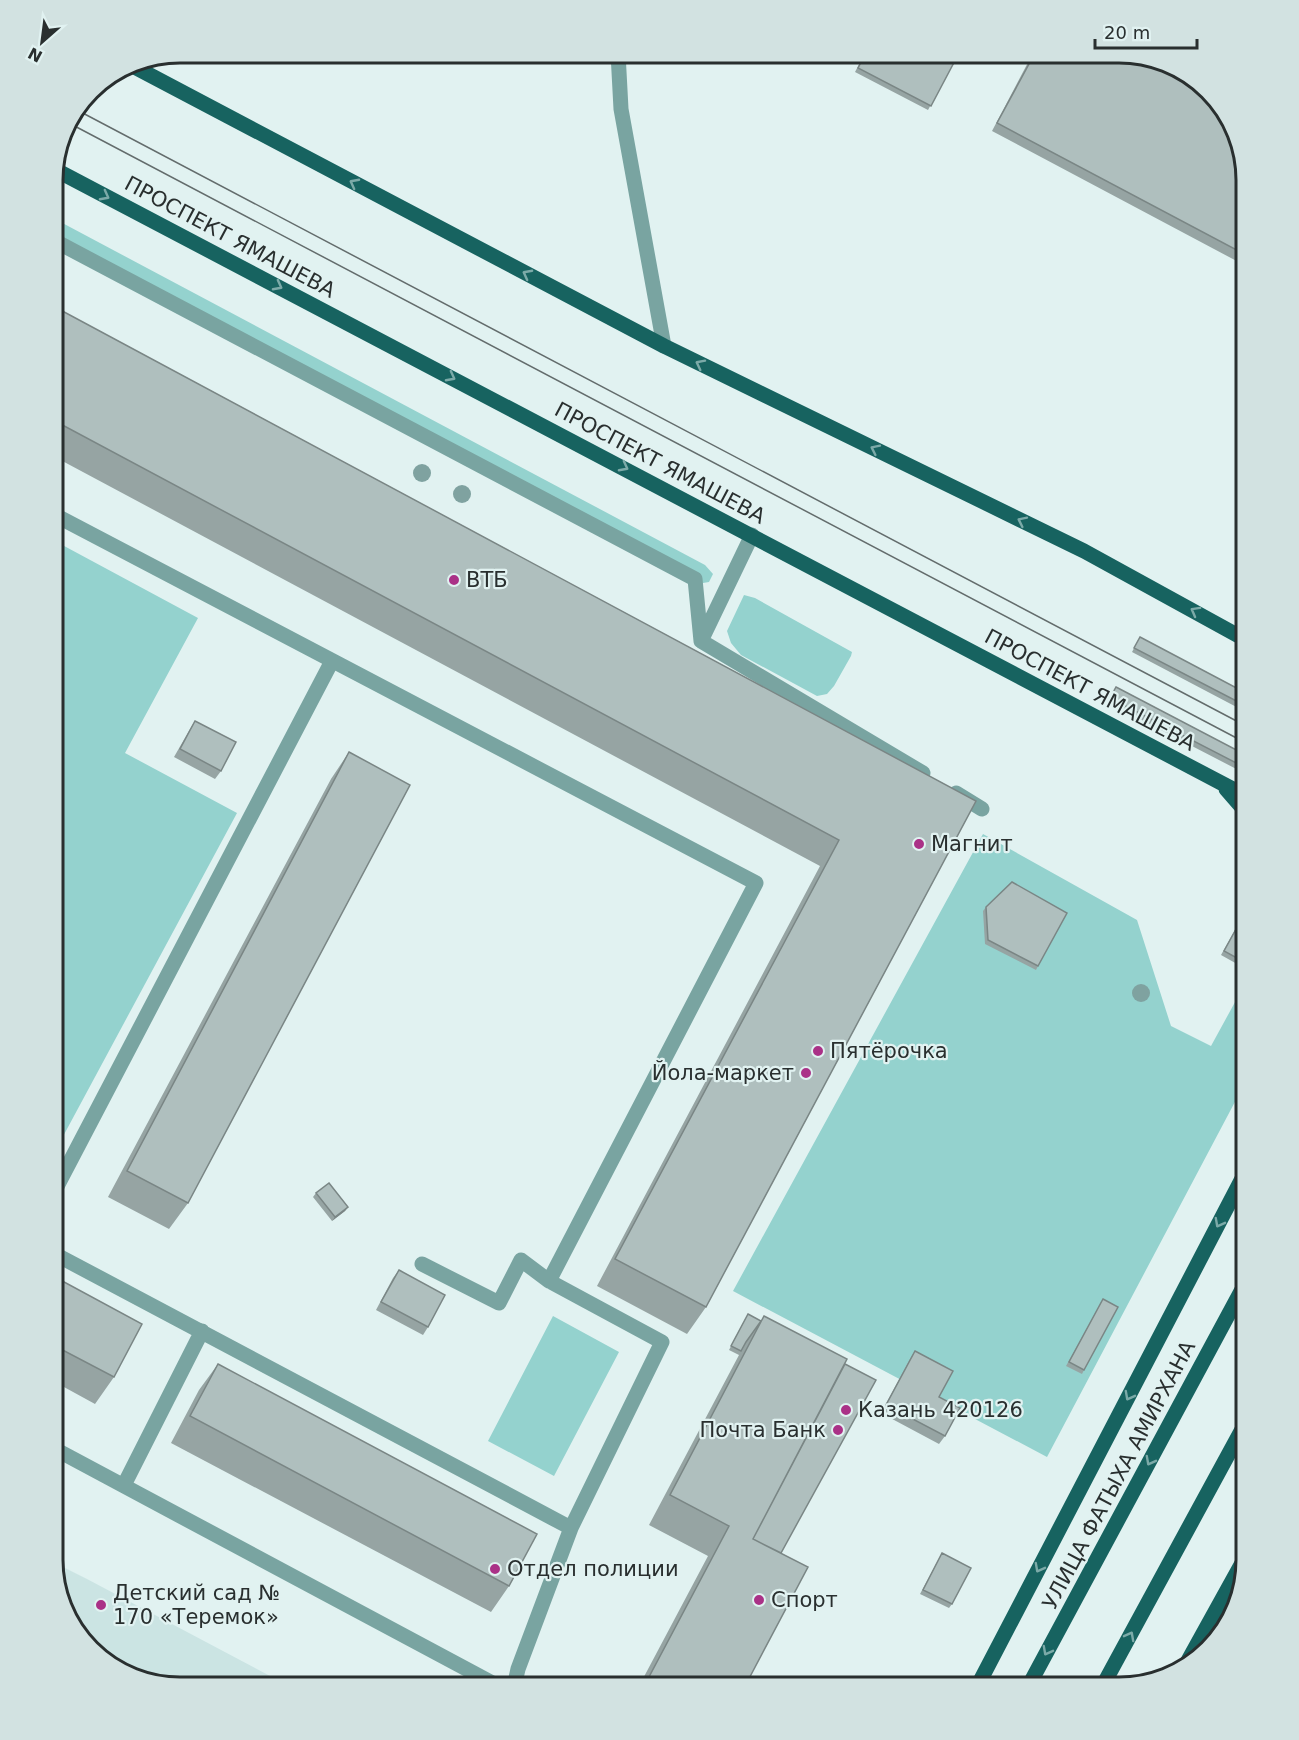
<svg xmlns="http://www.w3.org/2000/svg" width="1299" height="1740" font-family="'DejaVu Sans',sans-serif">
  <rect width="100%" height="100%" fill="#e1f2f1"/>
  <!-- built -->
  <path fill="#cbe4e3" d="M53,1562L87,1579L291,1687H180L117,1671L74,1630Z"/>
  <!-- green -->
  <path fill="#94d2ce" d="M53,218L705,565L713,574L709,582L703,583L53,241Z
    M53,540L198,618L125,753L237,813L53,1155Z
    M744,595L755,598L852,652L851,656L834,686L827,694L817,696L741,655L731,643L727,631Z
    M983,834L1137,920L1171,1026L1211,1046L1246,982V1081L1047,1457L733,1291Z
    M553,1316L619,1352L554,1476L488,1441Z"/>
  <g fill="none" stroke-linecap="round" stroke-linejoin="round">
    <!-- lane -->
    <path stroke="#79a4a1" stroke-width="15" d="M618,53L621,109L664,346
      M53,240L695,579L701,641
      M53,514L756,883L549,1281L662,1342L571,1528L518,1669L514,1687
      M701,641L923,773
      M701,641L752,535
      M956,793L982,809
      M53,1194L332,661
      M53,1253L571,1528
      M422,1264L499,1303L521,1260L549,1281
      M53,1448L500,1687
      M124,1485L202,1331"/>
    <!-- primary -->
    <path stroke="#176360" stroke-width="15" d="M129,64L664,346L1084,551L1246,640
      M54,169L1246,796
      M1226,789L1246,812
      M1184,1668L1246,1556
      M977,1687L1246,1171
      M1028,1687L1246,1282
      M1102,1687L1246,1422"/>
    <!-- tram -->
    <path stroke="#636c6c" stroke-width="1.5" d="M77,110L1246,726
      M67,122L1246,743"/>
  </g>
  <!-- trees -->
  <g fill="#7fa2a0">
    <circle cx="422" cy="473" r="9"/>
    <circle cx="462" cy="494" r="9"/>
    <circle cx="1141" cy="993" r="9"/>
  </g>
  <!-- wall -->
  <path fill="#96a4a3" d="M865,53H959L928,110L855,72Z
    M1033,53H1127L1246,180V266L992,131Z
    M53,306L976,801L706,1307L687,1334L597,1286L820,866L53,456Z
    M1140,637L1246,693V712L1132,652Z
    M1116,687L1246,755V774L1107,702Z
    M195,721L221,771L215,779L174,757L190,729Z
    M349,752L188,1203L169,1229L108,1197L331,779Z
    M986,907L1038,966L1036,970L985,944L983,911Z
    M1246,910V969L1221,955Z
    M316,1193L348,1207L345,1211L332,1221L313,1197Z
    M399,1270L428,1327L423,1335L376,1310L393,1278Z
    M53,1276L114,1377L95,1404L53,1381Z
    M1103,1299L1084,1370L1082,1374L1066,1366Z
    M748,1314L761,1321L764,1316L845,1364L781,1553L744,1688H638L708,1556L649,1525L739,1355L729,1350Z
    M915,1351L939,1397L945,1436L939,1444L881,1413L910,1359Z
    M218,1364L509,1586L491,1612L171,1443L199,1390Z
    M942,1553L952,1604L949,1608L920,1594Z"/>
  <!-- shaded-wall -->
  <path fill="#7a8685" d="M348,1207L345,1211L332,1221L335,1217Z"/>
  <!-- building -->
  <path fill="#afbfbe" stroke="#7a8685" stroke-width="1.5" d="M866,53H959L931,106L858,68Z
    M1035,53H1127L1182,69L1225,110L1246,180V255L997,123Z
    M53,306L976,801L706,1307L615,1259L839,840L53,420Z
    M1140,637L1246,693V706L1134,648Z
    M1116,687L1246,755V768L1110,698Z
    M195,721L236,742L221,771L180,749Z
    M349,752L410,785L188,1203L127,1171Z
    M1012,882L1067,913L1038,966L988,940L986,907Z
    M1246,911V963L1224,951Z
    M329,1183L348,1207L335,1217L316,1193Z
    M399,1270L445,1295L428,1327L381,1302Z
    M53,1276L142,1324L114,1377L53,1345Z
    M1103,1299L1118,1307L1084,1370L1069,1362Z
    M748,1314L761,1321L746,1342L741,1351L731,1346Z
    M764,1316L847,1359L753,1539L808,1567L744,1688H669L649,1677L729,1526L670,1495Z
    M915,1351L953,1371L939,1397L960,1408L945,1436L886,1405Z
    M218,1364L537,1534L509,1586L190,1416Z
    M845,1364L876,1380L781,1553L753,1539Z
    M942,1553L971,1568L952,1604L923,1590Z"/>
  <!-- one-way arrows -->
  <defs><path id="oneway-chevron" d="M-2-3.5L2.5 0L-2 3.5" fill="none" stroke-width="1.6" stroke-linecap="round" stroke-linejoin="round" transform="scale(1.5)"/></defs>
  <g stroke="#7caaa8">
    <use href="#oneway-chevron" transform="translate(354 183) rotate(-152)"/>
    <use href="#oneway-chevron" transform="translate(105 196) rotate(28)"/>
    <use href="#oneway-chevron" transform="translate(527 274) rotate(-152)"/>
    <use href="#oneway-chevron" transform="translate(278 286) rotate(28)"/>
    <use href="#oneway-chevron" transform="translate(700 364) rotate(-153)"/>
    <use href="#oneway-chevron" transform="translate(451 377) rotate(28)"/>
    <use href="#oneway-chevron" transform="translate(875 449) rotate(-154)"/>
    <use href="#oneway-chevron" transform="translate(624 467) rotate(28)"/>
    <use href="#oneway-chevron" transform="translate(1022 521) rotate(-154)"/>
    <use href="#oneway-chevron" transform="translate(1195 611) rotate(-151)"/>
    <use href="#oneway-chevron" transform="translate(1219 1223) rotate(118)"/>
    <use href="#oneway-chevron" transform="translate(1129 1396) rotate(118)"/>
    <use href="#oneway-chevron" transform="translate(1150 1461) rotate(118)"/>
    <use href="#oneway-chevron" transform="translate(1039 1568) rotate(118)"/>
    <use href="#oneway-chevron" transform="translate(1130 1636) rotate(-62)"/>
    <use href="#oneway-chevron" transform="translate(1047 1651) rotate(118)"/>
  </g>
  <!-- markers -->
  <g fill="#aa3187" stroke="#e1f2f1" stroke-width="2">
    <circle cx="454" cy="580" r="6"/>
    <circle cx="919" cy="844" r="6"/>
    <circle cx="818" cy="1051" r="6"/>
    <circle cx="806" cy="1073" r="6"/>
    <circle cx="846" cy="1410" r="6"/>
    <circle cx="838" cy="1430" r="6"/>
    <circle cx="495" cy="1569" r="6"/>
    <circle cx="759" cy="1600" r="6"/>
    <circle cx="101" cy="1605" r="6"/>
  </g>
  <g text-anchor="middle" stroke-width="4.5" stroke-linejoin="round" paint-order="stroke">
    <!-- street labels -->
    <g font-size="21" fill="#292f2f" stroke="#e1f2f1">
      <text transform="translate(230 237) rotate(28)" y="7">ПРОСПЕКТ ЯМАШЕВА</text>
      <text transform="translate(660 463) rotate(28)" y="7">ПРОСПЕКТ ЯМАШЕВА</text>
      <text transform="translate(1090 690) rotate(28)" y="7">ПРОСПЕКТ ЯМАШЕВА</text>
      <text transform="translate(1119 1475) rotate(-62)" y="7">УЛИЦА ФАТЫХА АМИРХАНА</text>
    </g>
    <!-- poi labels -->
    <g font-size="21" fill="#292f2f" stroke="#e1f2f1" text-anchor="start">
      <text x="466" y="587">ВТБ</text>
      <text x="931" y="851">Магнит</text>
      <text x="830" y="1058">Пятёрочка</text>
      <text x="794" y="1080" text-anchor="end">Йола-маркет</text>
      <text x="858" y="1417">Казань 420126</text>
      <text x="826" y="1437" text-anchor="end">Почта Банк</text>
      <text x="507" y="1576">Отдел полиции</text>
      <text x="113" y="1600">Детский сад №<tspan x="113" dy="24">170 «Теремок»</tspan></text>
      <text x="771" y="1607">Спорт</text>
    </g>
  </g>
  <!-- crop -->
  <path d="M0 0H1299V1740H0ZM180 63H1119A117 117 0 0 1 1236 180V1560A117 117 0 0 1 1119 1677H180A117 117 0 0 1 63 1560V180A117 117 0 0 1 180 63Z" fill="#d2e2e1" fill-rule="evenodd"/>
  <path fill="none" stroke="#292f2f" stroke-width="3" d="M180 63H1119A117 117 0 0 1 1236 180V1560A117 117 0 0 1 1119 1677H180A117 117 0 0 1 63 1560V180A117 117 0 0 1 180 63Z"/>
  <!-- north arrow -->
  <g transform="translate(42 42) rotate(208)" stroke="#e1f2f1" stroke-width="4.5" paint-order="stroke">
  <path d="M0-4.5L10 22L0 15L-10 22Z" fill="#292f2f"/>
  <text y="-9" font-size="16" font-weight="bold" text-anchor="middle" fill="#292f2f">N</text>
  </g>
  <!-- scale -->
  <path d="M1095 39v9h102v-9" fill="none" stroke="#292f2f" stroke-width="3"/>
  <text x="1104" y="39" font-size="18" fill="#292f2f" stroke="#e1f2f1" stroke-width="4.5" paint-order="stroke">20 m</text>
</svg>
